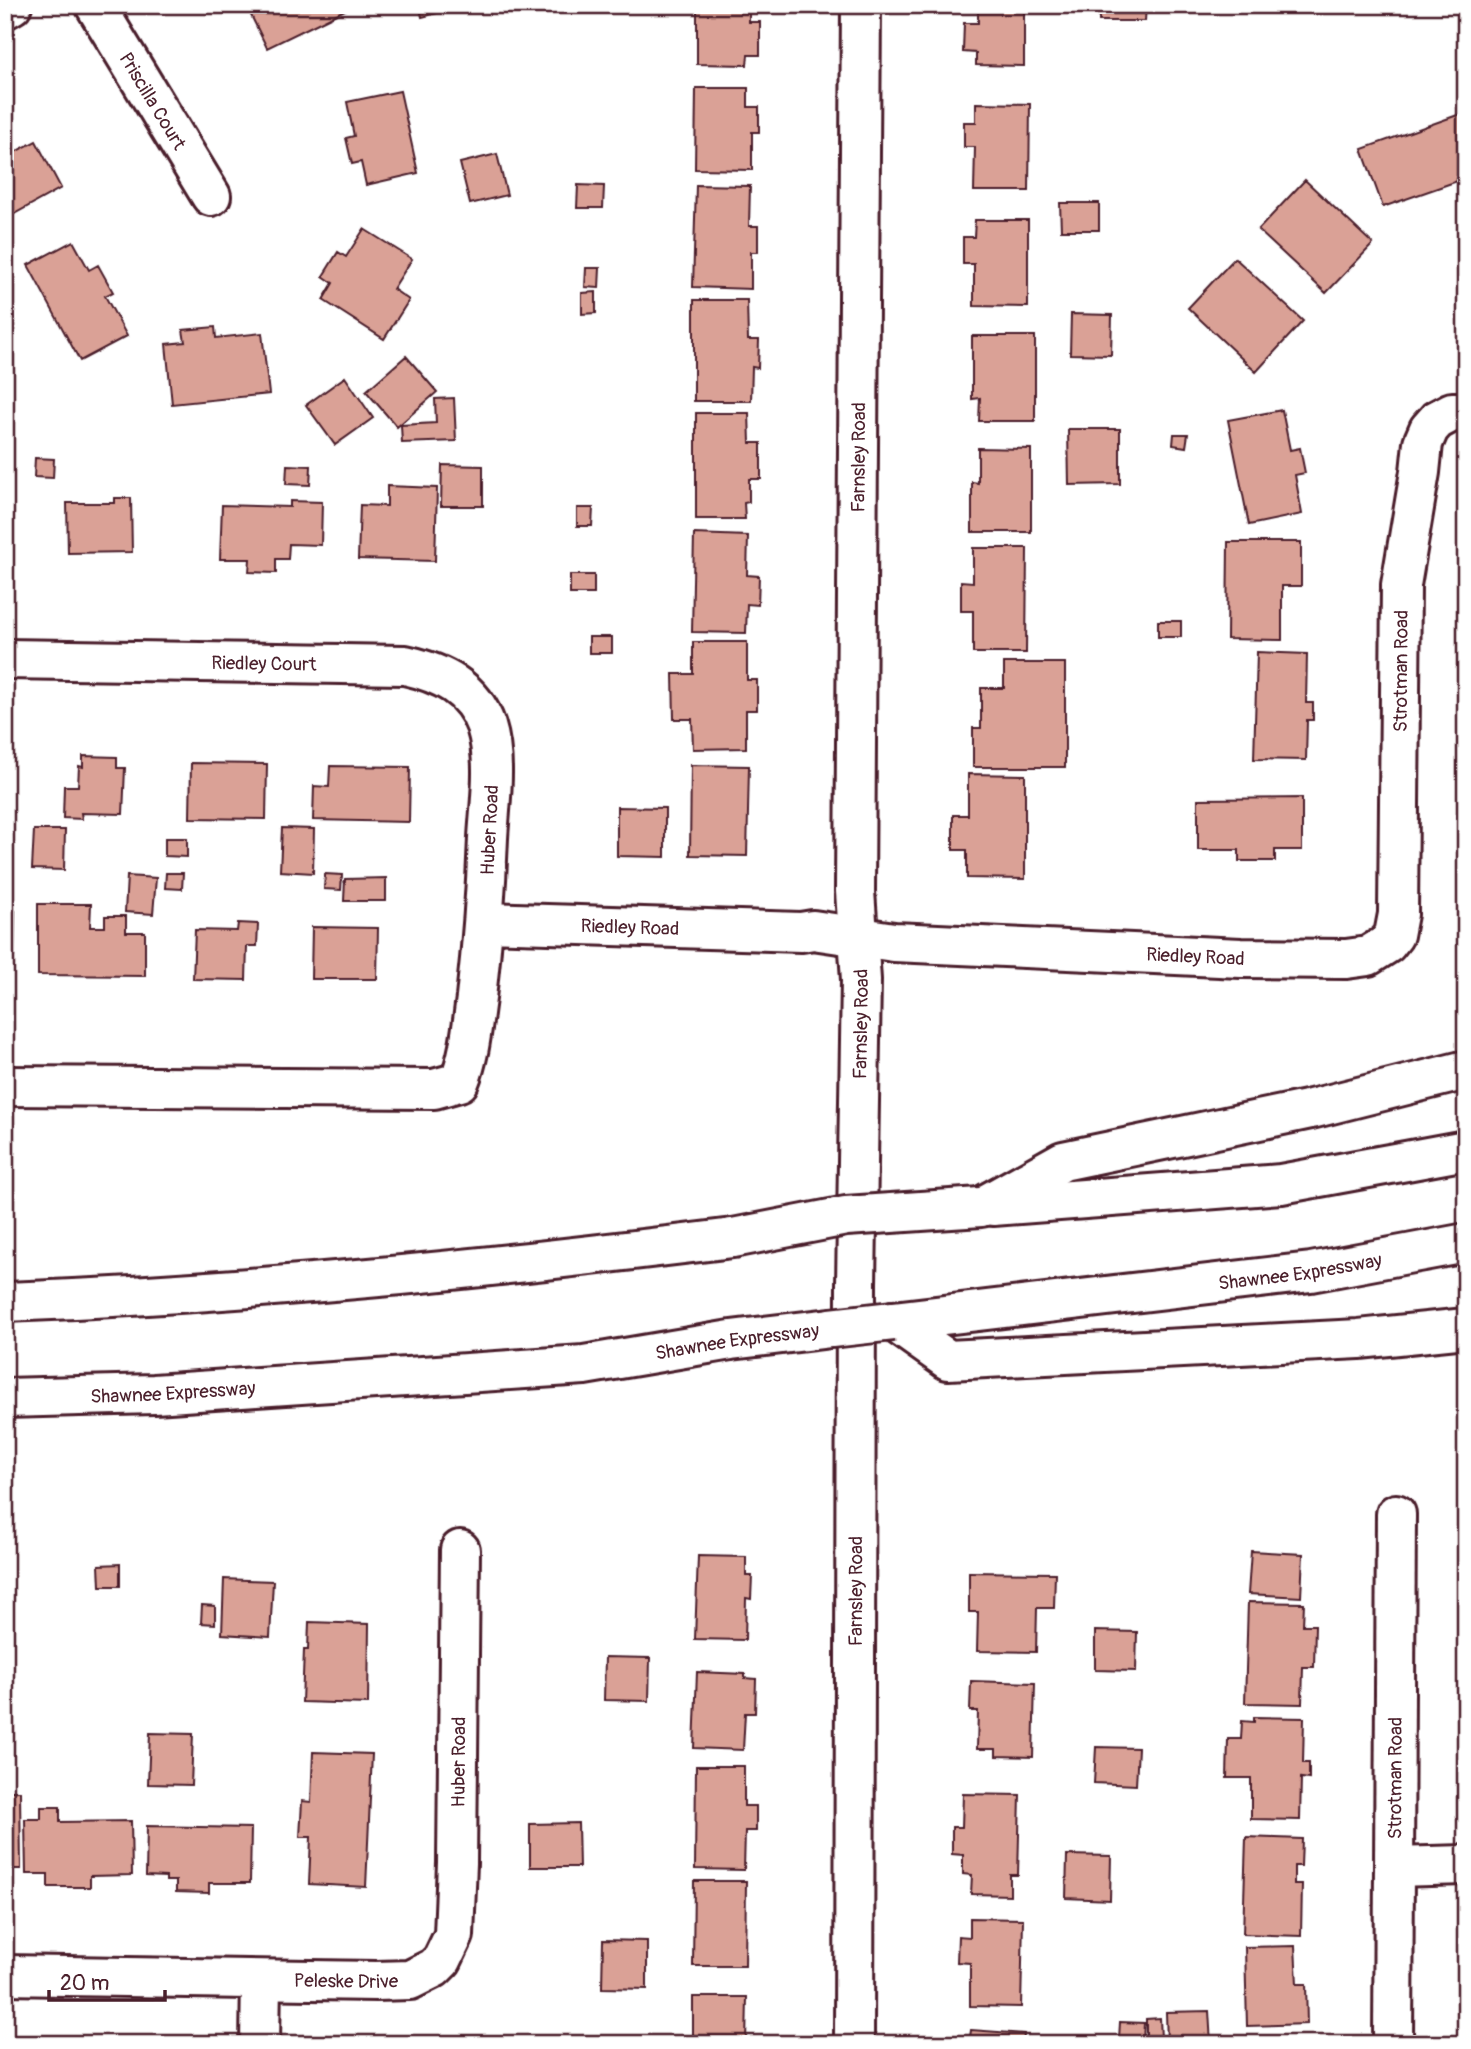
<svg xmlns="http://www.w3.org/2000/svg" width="1471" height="2049" font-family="Pangolin,sans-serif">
  <rect width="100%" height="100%" fill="#fff"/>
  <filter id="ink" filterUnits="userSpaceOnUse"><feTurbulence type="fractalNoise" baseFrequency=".0143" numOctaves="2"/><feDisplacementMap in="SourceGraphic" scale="14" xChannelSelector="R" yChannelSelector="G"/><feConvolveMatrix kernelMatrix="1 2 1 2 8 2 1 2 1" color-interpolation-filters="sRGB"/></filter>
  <g filter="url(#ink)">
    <!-- building -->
    <path fill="#daa196" stroke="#4a1f2b" stroke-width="2" d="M246,5H355L267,48Z
      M419,5H457V8L422,17Z
      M697,5H749V22H760V55H748L747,65L697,64Z
      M978,5H1024V66L976,65V53L963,52L964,23H978Z
      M1099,5H1146L1145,21H1099Z
      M696,88H748V107H759V132H752V170L695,169Z
      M400,91L418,173L366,185L361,162L352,164L346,138L354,136L347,102Z
      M976,103L1030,104L1029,191H974L975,147H964V122H976Z
      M1466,112V178L1383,207L1362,149Z
      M36,141L61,188L5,219V157Z
      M497,154L507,195L470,204L460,163Z
      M1305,180L1373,244L1326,293L1258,230Z
      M578,185L604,186L603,208H577Z
      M696,185L750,186L749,226H758V252H751V289L693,287Z
      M1060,203H1099V230H1061Z
      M975,220H1028V307L974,306V264H963V237H974Z
      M364,229L412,259L393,289L409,300L384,339L323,300L333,283L323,276L338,252L346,257Z
      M73,241L89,270L98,265L113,292L105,296L127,336L80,361L28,265Z
      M1235,258L1303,321L1256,372L1188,308Z
      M586,268H600L599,288L585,287Z
      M596,292V313L582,314V293Z
      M694,300H747L748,340H759L758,368L752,367L751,401H694Z
      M1071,314L1112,315L1111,355L1070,354Z
      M215,327L216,338L262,333L269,394L172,404L166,344L185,342L183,330Z
      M972,336H1035V421H979L980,398L972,399Z
      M406,356L437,392L397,427L366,391Z
      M345,377L373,418L335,445L306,405Z
      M454,398L456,441L402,443L401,425L436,423L435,399Z
      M1282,410L1290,450L1300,448L1305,473L1295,475L1302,514L1249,525L1228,420Z
      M696,413H749L750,443H761V479H749V502L744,503L745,519H696Z
      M1068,429H1120V484L1069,485Z
      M1174,434H1188L1186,447L1173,445Z
      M978,448L1031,449V532H972V482L978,483Z
      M35,458L54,459L53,478L34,477Z
      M287,465L311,466L310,485L286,484Z
      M442,465L483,466V506H441Z
      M387,486L437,488L435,561L358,559L360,505L387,506Z
      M115,498H131L132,552L68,553L67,503H115Z
      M290,501L322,502L321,545L289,544L288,559H276V573L249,572L250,559H220L222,505L290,507Z
      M577,508H593L592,526H577Z
      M694,534L748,536L747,575L759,576L758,605L747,604L746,633L692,632Z
      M1228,542H1301V586H1282V640L1227,639Z
      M973,548H1027L1026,653H973V611H961V581L973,582Z
      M570,575H594V594H570Z
      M1158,621H1181V637H1158Z
      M589,637H612V653H589Z
      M693,642H747V680H757V710H746V748L693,749L692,719H674L673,674H693Z
      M1257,652L1307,654L1306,703H1313V720H1307L1306,760L1254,759Z
      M1004,663H1065V767H973V728H981V688H1004Z
      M83,756L117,757V768H125L123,814L81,813L82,819L63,818L64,786H78L79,766L83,767Z
      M191,763L267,764L266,819L190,818Z
      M691,765L749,766L747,856L690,855Z
      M330,766L410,767L409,822L313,820L314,786L329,787Z
      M968,774L1025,775V879L967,878V850H953V815H968Z
      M1302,798V850H1275V861H1239V850H1198V799Z
      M617,807L665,808V857L617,856Z
      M282,828L314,829L313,873L280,871Z
      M34,830H65L64,870L32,869Z
      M165,838H187V857L165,856Z
      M166,873H183L182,889L165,888Z
      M325,874L342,875L341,890L324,889Z
      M127,876L156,878L153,914L125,912Z
      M386,878V901H344L345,879Z
      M38,904H91L90,927H105V916H126V932H145V976L38,975Z
      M5,911H15L14,956H5Z
      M238,923L258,924L257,946H247L246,980L193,979L195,930L237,931Z
      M312,927L378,928L377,979H311Z
      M1251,1551L1303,1554L1301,1597L1248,1594Z
      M698,1556L746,1557V1576H752L751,1599L746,1598L745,1640L695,1639Z
      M120,1564V1586H100L99,1565Z
      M969,1572L1055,1573L1054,1608H1037L1036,1652L977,1651L978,1612H969Z
      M224,1579L273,1581L270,1637L222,1634Z
      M1248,1602L1304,1603L1303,1625H1315L1314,1667H1303L1302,1704L1245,1703Z
      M202,1605L215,1606V1624L201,1623Z
      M309,1622L369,1624L368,1704L302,1702L304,1650H308Z
      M1095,1631L1137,1632L1136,1671L1095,1670Z
      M605,1657L650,1658L649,1701L604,1700Z
      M697,1672L745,1674V1678L756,1679L755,1713H745L743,1750L694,1748Z
      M971,1681L1035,1683L1033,1757L996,1756V1749H977L978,1711H970Z
      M1254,1717L1304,1718L1303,1763H1309V1779L1301,1778L1300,1820L1251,1819V1778H1227L1228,1739H1241L1242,1721L1254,1722Z
      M150,1733L193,1734L191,1785L148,1784Z
      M1096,1747L1138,1748L1136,1785L1094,1783Z
      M313,1752L372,1754L366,1887L309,1884L311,1837H300L302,1801L311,1802Z
      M696,1766H744V1806H756V1831H745L744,1870L695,1869Z
      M5,1791H20L21,1869H5Z
      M963,1794L1020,1795L1018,1875H1010V1895L971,1894L972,1875L963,1874V1855L952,1854V1827H962Z
      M41,1807H60V1822L131,1821L132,1875L90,1876V1887H48V1874H26L25,1819H41Z
      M578,1823L579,1867H530V1824Z
      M147,1826L251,1828L250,1883H209V1893L176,1892V1881H166V1877L146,1876Z
      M1246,1837L1302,1839L1301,1866H1294V1884H1302L1301,1936L1243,1934Z
      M1067,1855L1111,1856L1110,1900L1066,1898Z
      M694,1881H746L745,1966H693Z
      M970,1918L1023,1919L1021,2007L970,2006V1963L957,1962L958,1936L970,1937Z
      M603,1940L647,1941V1989L602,1988Z
      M1295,1946L1297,1984H1306L1307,2024L1247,2026L1245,1947Z
      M693,1997H747L746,2044H693Z
      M1209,2011L1211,2044H1167L1166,2012Z
      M1160,2018L1161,2039H1146V2019Z
      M1120,2022L1144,2023L1143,2040L1119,2039Z
      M971,2030L1024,2034L1023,2044H969Z"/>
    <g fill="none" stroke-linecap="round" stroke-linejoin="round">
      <defs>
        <g id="minor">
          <path id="s1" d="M95,5L211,196"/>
          <path d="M5,9L12,5"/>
          <path id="s2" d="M5,659L405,665C441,673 473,688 486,726C497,761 490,802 488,838C486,892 482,945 476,998C472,1026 470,1055 459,1082L434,1089L5,1086"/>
          <path id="s3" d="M485,922L801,932L813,930L894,942L1241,958L1346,959L1368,956L1387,944L1394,935L1398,914L1401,585L1420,472L1423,443L1429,429L1437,420L1452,412H1466"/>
          <path d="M1394,1867L1466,1865"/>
          <path id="s4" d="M5,1975L376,1981L410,1980L434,1968L442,1960L454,1935L457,1863L460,1550"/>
          <path d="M260,2044L261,1980"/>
          <path id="s5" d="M854,2044L856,1284L861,980L855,891L861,5"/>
          <path id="s6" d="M1393,2044L1396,1514"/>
        </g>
        <g id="motorway">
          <path d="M993,1206L1281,1184L1466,1150"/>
          <path d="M981,1207L1063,1161L1311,1109L1466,1070"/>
          <path d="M5,1302C249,1293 491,1268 733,1238"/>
          <path d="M893,1321L948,1360L1359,1339L1466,1328"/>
          <path id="s7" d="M893,1321L1311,1272L1466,1243"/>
          <path id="s8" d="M5,1398L154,1394L584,1365L731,1340L831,1328"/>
        </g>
      </defs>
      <!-- minor casing -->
      <use href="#minor" stroke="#4a1f2b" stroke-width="44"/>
      <!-- motorway casing -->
      <use href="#motorway" stroke="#4a1f2b" stroke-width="44"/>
      <!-- minor -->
      <use href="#minor" stroke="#fff" stroke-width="38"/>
      <!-- motorway -->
      <use href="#motorway" stroke="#fff" stroke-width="38"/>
      <defs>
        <path id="motorway-bridge" d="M733,1238L846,1216L981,1207
          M831,1328L893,1321"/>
      </defs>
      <!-- motorway-bridge casing -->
      <use href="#motorway-bridge" stroke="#4a1f2b" stroke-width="44" stroke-linecap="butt"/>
      <!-- motorway-bridge -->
      <use href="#motorway-bridge" stroke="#fff" stroke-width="38"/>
    </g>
  </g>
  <g text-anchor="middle" stroke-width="6" stroke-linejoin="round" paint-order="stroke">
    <!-- street labels -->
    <g font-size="19" fill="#4a1f2b" stroke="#fff">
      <text dy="7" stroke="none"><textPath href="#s1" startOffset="112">Priscilla Court</textPath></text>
      <text dy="7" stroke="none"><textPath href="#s5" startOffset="1587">Farnsley Road</textPath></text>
      <text dy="7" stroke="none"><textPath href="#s2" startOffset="259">Riedley Court</textPath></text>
      <text dy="7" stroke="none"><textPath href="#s3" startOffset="1183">Strotman Road</textPath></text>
      <text transform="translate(489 830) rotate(-87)" y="7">Huber Road</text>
      <text dy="7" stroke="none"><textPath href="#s3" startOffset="145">Riedley Road</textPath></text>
      <text dy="7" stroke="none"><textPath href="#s3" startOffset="712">Riedley Road</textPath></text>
      <text dy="7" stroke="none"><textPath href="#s5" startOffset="1020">Farnsley Road</textPath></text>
      <text dy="7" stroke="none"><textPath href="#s7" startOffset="410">Shawnee Expressway</textPath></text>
      <text dy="7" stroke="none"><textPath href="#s8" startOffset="735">Shawnee Expressway</textPath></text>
      <text dy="7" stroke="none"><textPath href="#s8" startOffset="168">Shawnee Expressway</textPath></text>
      <text dy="7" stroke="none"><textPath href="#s5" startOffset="453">Farnsley Road</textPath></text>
      <text dy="7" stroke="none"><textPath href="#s4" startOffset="644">Huber Road</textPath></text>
      <text dy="7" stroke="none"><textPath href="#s6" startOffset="266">Strotman Road</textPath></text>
      <text dy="7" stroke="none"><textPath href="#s4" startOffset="341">Peleske Drive</textPath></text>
    </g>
  </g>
  <!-- margin -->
  <rect width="1471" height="2049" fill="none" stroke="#fff" stroke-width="28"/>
  <rect x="14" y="14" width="1443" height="2021" fill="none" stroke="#4a1f2b" stroke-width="2.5" filter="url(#ink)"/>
  <!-- scale -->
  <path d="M49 1990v10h116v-10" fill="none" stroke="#4a1f2b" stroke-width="3.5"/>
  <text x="60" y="1990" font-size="21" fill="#4a1f2b" stroke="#ffffff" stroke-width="5" paint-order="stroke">20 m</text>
</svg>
